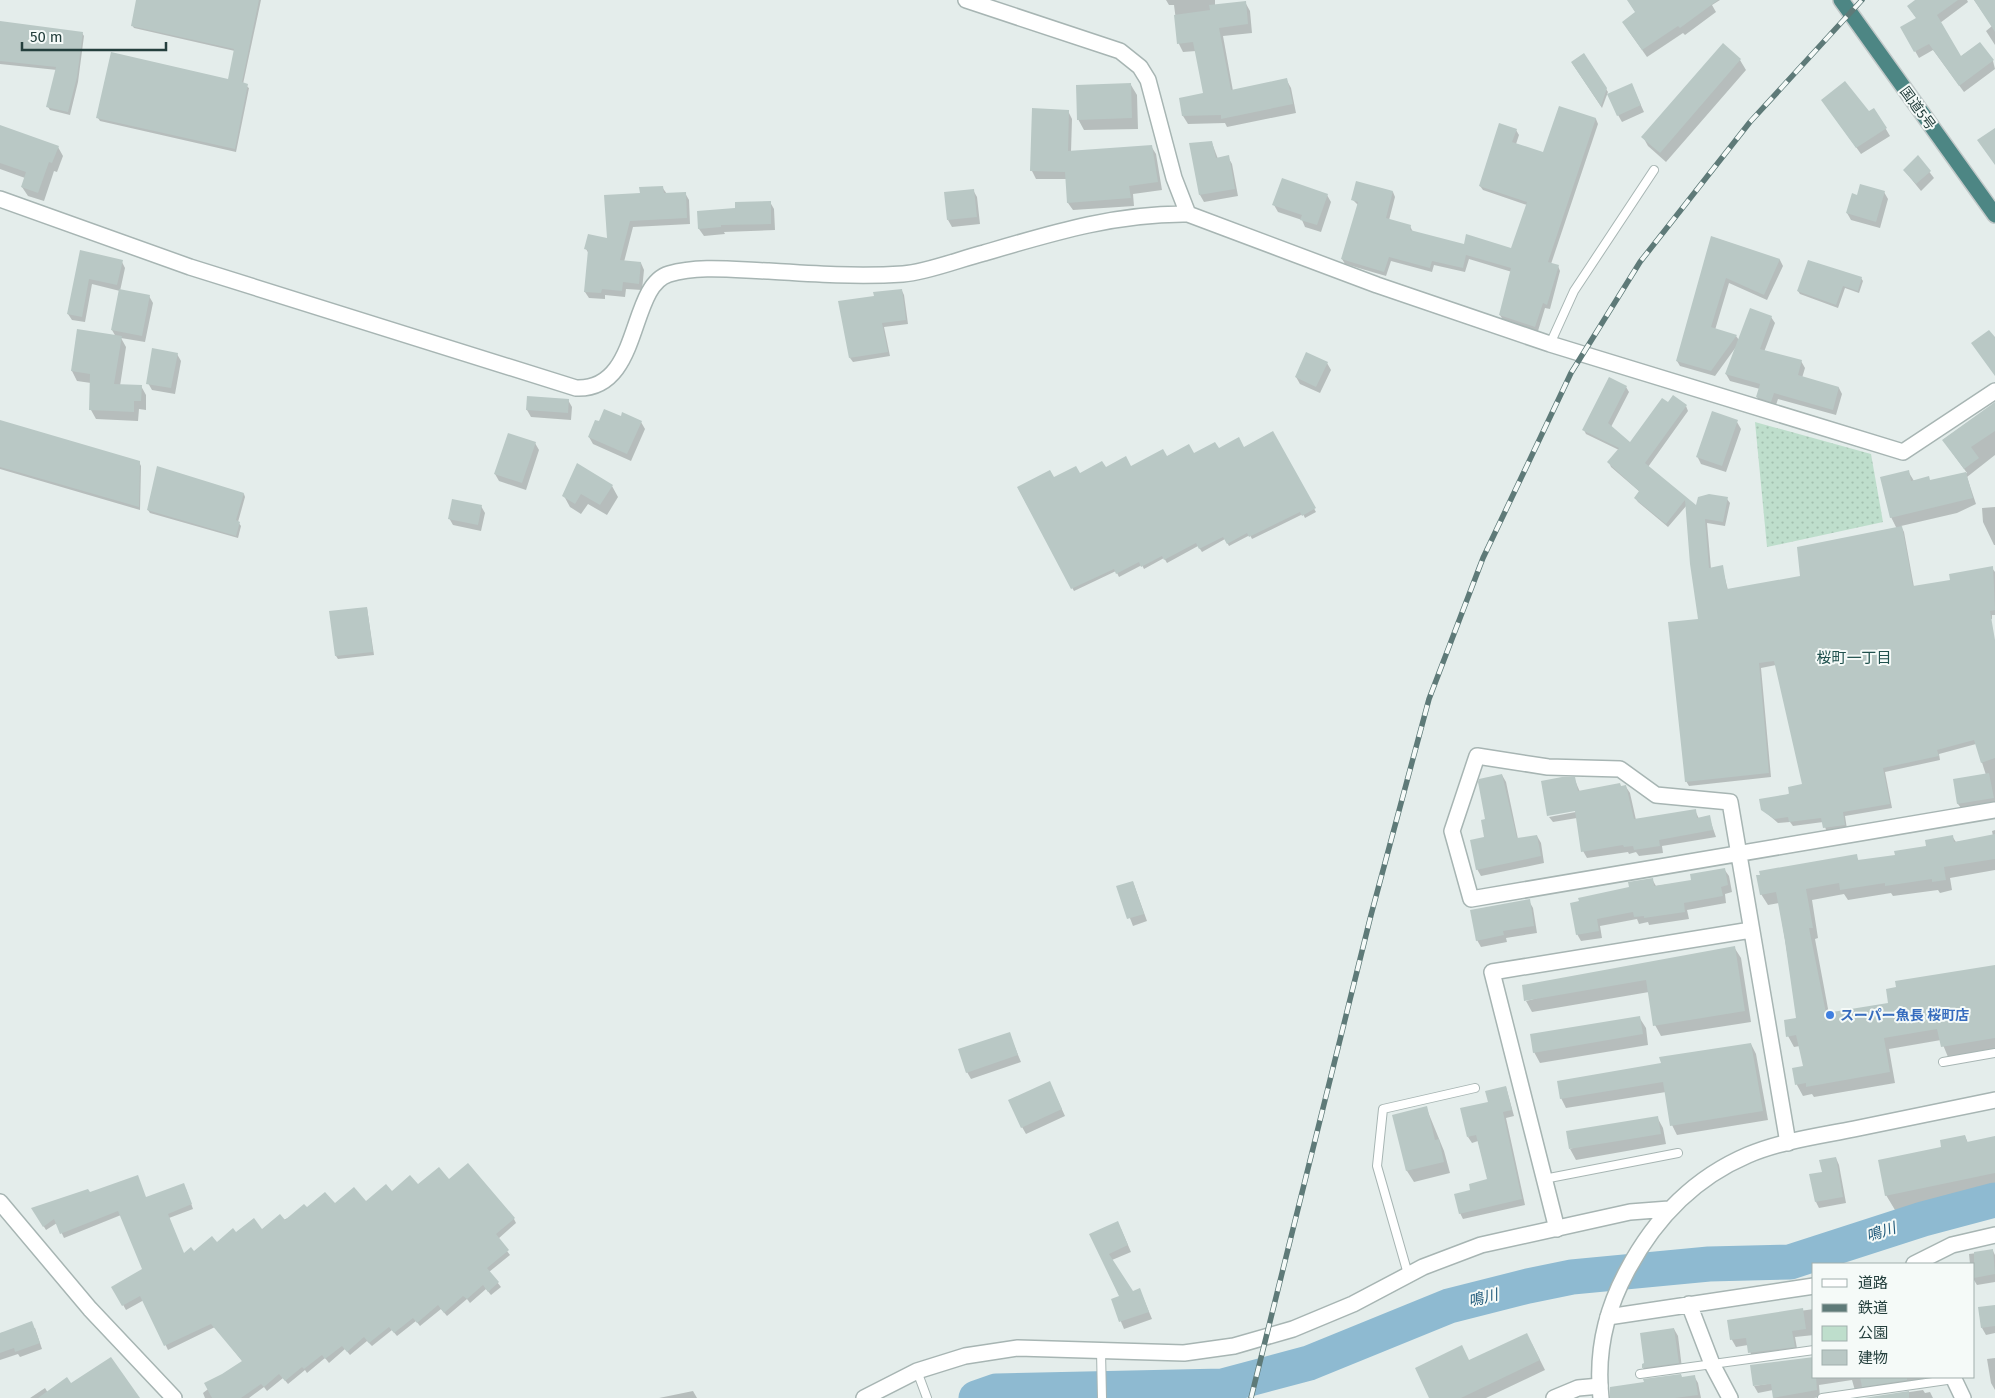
<svg xmlns="http://www.w3.org/2000/svg" width="1995" height="1398" font-family="'Fira Sans','Noto Sans JP',sans-serif">
  <defs>
    <pattern id="green-dots" width="8" height="8" patternUnits="userSpaceOnUse" patternTransform="scale(1.25)"><rect width="8" height="8" fill="#bedecc"/><path d="M2 2h.1M6 6h.1" fill="none" stroke="#a3c0b0" stroke-width="1.8" stroke-linecap="round"/></pattern>
  </defs>
  <rect width="100%" height="100%" fill="#e4edeb"/>
  <!-- green -->
  <path fill="url(#green-dots)" d="M1755,422L1871,454L1883,522L1767,547Z"/>
  <!-- shadow -->
  <path fill="#0003" d="M137,0H261L243,84L249,88L236,152L100,121L98,118L229,80L235,51L134,28L132,25Z
    M1166,0H1215V6L1245,2L1250,11L1252,33L1223,36L1233,91L1286,79L1291,88L1296,113L1227,127L1225,123L1188,124L1183,116L1180,99L1205,94L1196,51L1183,52L1179,44L1174,5H1169Z
    M1628,0H1720L1712,5L1716,12L1685,35L1683,33L1647,57L1628,30L1636,13Z
    M1917,0H1967L1968,2L1940,23L1960,57L1980,43L1993,61L1995,69L1964,92L1933,50L1919,58L1902,28L1917,19L1908,6Z
    M1974,0H1995V45L1986,31L1992,26Z
    M0,22L82,33L84,36L78,82L70,115L50,110L48,107L57,70L0,64Z
    M1723,45L1740,60L1746,70L1666,162L1648,146L1643,137Z
    M1572,63L1606,89L1608,92L1602,108Z
    M1131,85L1137,95L1138,129L1084,130L1078,119Z
    M1635,92L1644,112L1622,122L1618,115Z
    M1827,107L1868,113L1874,109L1890,136L1861,154Z
    M1559,108L1596,119L1598,124L1551,264L1558,266L1560,271L1550,309L1545,308L1538,331L1503,320L1500,315L1512,272L1469,259L1465,272L1434,265L1432,272L1391,261L1386,276L1345,264L1342,259L1358,205L1353,200L1393,192L1395,197L1389,220L1410,226L1413,232L1464,245L1512,249L1527,205L1483,190L1480,186L1516,130L1519,135L1516,144L1544,154Z
    M1068,111L1072,119L1071,152L1151,146L1156,154L1162,190L1133,194L1134,206L1073,210L1068,203L1067,179H1036L1032,171Z
    M0,127L58,147L63,156L57,172L54,171L44,201L28,196L22,187L25,178L0,169Z
    M1212,143L1218,159L1228,157L1232,164L1238,196L1204,202L1200,195Z
    M1918,157L1934,178L1921,191L1904,170Z
    M662,187L667,194L685,193L689,200L690,224L633,227L624,262L641,263L644,270L642,290L626,289L625,297L605,295V299L589,298L585,292L589,254L586,249L608,240L641,194Z
    M973,190L977,197L980,224L952,227L948,220Z
    M1884,192L1888,199L1880,228L1851,220L1847,213L1858,196Z
    M1327,195L1331,202L1321,232L1305,227L1302,220L1278,212L1274,205Z
    M770,202L774,209L775,230L724,232L725,234L704,236L699,229L698,212L736,209Z
    M1712,237L1780,260L1783,266L1767,300L1729,283L1715,330L1736,336L1739,340L1771,317L1775,323L1764,352L1801,361L1805,368L1802,378L1839,388L1842,394L1836,415L1778,399L1775,408L1761,404L1757,397L1760,389L1730,381L1726,374L1736,347L1715,376L1680,366L1677,361Z
    M81,252L122,262L125,268L120,291L149,296L153,303L145,342L121,338L126,347L120,386H141L146,395V410L139,409L138,421L96,419L91,410V383L77,381L72,371L78,331L116,337L112,330L120,291L92,284L85,322L72,320L68,314Z
    M1861,278L1863,281L1859,293L1845,288L1838,308L1800,294L1798,291Z
    M902,291L904,295L908,324L884,327L890,356L853,362L850,358L875,298Z
    M177,354L181,361L175,394L152,390L148,383Z
    M1327,363L1331,370L1320,393L1300,384L1296,377Z
    M1626,387L1629,392L1611,427L1631,444L1686,406L1688,411L1648,467L1697,507L1727,499L1730,503L1725,526L1707,523L1711,569L1722,567L1728,590L1802,577L1897,529L1891,517L1908,471L1914,481H1930L1967,473L1943,440L1995,403V455L1967,477L1976,504L1957,513L1901,526L1904,532L1914,587L1952,581L1992,568L1995,572V615H1992V619L1943,634L1995,643V803L1961,808L1958,804L1954,780L1986,775L1976,744L1939,754L1940,760L1885,772L1892,808L1845,816L1847,829L1827,832L1823,822L1793,826L1790,822L1778,823L1762,809L1804,785L1776,665L1761,668L1771,777L1689,786L1686,781L1700,620L1687,505L1668,527L1638,502L1635,498L1640,492L1611,467L1609,462L1619,450L1586,434L1584,430Z
    M568,400L572,407L571,420L531,417L527,410Z
    M621,418L641,422L645,429L631,461L593,444L589,437L600,423Z
    M0,422L139,462L141,466L140,510L0,469Z
    M1737,422L1741,429L1726,472L1701,464L1697,456Z
    M1273,433L1316,512L1305,518L1303,514L1252,539L1250,535L1229,546L1225,539L1202,552L1198,546L1167,563L1164,558L1144,569L1142,565L1119,577L1116,571L1074,591L1018,488L1105,469L1131,468L1167,458L1218,450L1244,449Z
    M535,443L539,450L526,490L499,481L495,474Z
    M612,486L618,497L607,515L588,504L581,514L570,507L564,496Z
    M244,494L245,497L238,522L241,526L238,538L150,513L148,510Z
    M481,506L485,513L481,531L453,525L449,518Z
    M1995,507V545H1994L1983,522L1982,508Z
    M367,608L374,655L338,659L336,656Z
    M1502,775L1506,782L1518,839L1537,836L1541,843L1544,863L1481,876L1477,869L1485,838L1487,820Z
    M1562,778H1574L1580,792L1619,784L1621,787H1626L1630,793L1636,820L1695,810L1699,819L1709,817L1716,837L1662,846L1663,853L1639,856L1636,852L1629,854L1628,852L1587,858L1583,851L1577,818L1553,822L1549,817L1581,811L1580,808L1549,815L1542,782Z
    M1995,830V870L1950,878L1952,890L1940,893L1938,890L1893,896L1891,893L1848,900L1844,894L1812,900L1818,938L1815,939L1829,1014L1889,1004L1995,966V1049L1948,1057L1941,1040L1889,1049L1895,1083L1814,1097L1812,1094L1803,1096L1797,1085L1794,1069L1804,1067L1800,1046L1794,1047L1788,1036L1798,1019L1779,903L1768,905L1761,894L1856,856L1859,861L1896,856L1927,847L1952,836L1956,842L1993,836L1992,831Z
    M1724,869L1729,876L1732,892L1725,894L1726,903L1687,910L1689,919L1649,925L1648,922L1639,924L1637,919L1600,926L1602,938L1581,941L1577,934L1631,888L1652,879L1656,886L1692,881Z
    M1133,882L1147,921L1133,926L1118,887Z
    M1529,901L1533,908L1537,933L1506,938L1507,942L1481,947L1477,940Z
    M1734,947L1741,958L1751,1022L1661,1036L1655,1025L1649,992L1532,1012L1526,1001Z
    M1639,1017L1646,1028L1648,1045L1540,1063L1534,1052Z
    M1009,1033L1021,1062L971,1079L967,1072Z
    M1751,1044L1756,1054L1768,1120L1677,1135L1672,1125L1666,1092L1566,1108L1561,1098L1662,1064Z
    M1506,1087L1514,1116L1506,1118L1525,1205L1463,1219L1460,1213L1472,1191L1488,1180L1478,1141L1472,1143L1468,1137L1490,1102Z
    M1053,1090L1065,1116L1026,1134L1022,1127Z
    M1426,1107L1444,1151L1450,1173L1414,1182L1407,1171L1393,1116Z
    M1657,1117L1663,1128L1666,1144L1576,1160L1570,1149Z
    M1965,1136L1968,1143L1995,1137V1189L1895,1210L1886,1195L1942,1148Z
    M1836,1158L1839,1165L1846,1203L1819,1208L1816,1202L1823,1173Z
    M449,1181L514,1219L516,1223L498,1239L510,1255L489,1272L501,1287L491,1295L486,1289L470,1303L467,1299L447,1316L441,1309L420,1326L416,1321L397,1336L392,1330L372,1346L367,1341L350,1355L345,1349L329,1363L325,1358L307,1373L305,1370L288,1384L283,1378L267,1391L264,1387L249,1398H205L203,1393L243,1362L215,1327L168,1350L144,1300L126,1310L113,1287L144,1270L121,1215L64,1238L57,1223L46,1230L33,1209L89,1194L146,1199L186,1189L193,1209L169,1218L184,1255L216,1244L236,1234L262,1230L307,1209L366,1202L417,1186Z
    M1121,1229L1131,1252L1112,1260L1132,1292L1140,1290L1152,1319L1124,1329L1112,1300L1120,1297L1091,1235Z
    M1993,1251L1995,1255V1282L1977,1285L1974,1280V1264H1970L1969,1254Z
    M1995,1306V1333L1986,1335L1982,1328Z
    M1814,1309V1335L1795,1337L1798,1354L1753,1360L1748,1345L1736,1347L1732,1340L1729,1321Z
    M35,1328L42,1349L20,1357L18,1354L0,1360V1333Z
    M1674,1329L1678,1336L1682,1368L1647,1374L1643,1368Z
    M1532,1344L1545,1370L1486,1398H1430L1469,1361Z
    M1995,1358V1390L1991,1383L1987,1359Z
    M1694,1376L1698,1383L1701,1398H1629L1682,1378Z
    M1814,1377H1924L1925,1384L1856,1394L1852,1380L1819,1385L1820,1397L1814,1398H1774L1773,1390L1758,1393L1754,1386Z
    M71,1385L139,1398H30L45,1388L48,1393Z
    M1923,1390L1925,1393L1930,1392L1933,1398H1870Z
    M693,1391L697,1398H659Z"/>
  <g fill="none" stroke-linecap="round" stroke-linejoin="round">
    <!-- river -->
    <path stroke="#8ebad1" stroke-width="35" d="M976,1398L996,1391L1223,1386L1309,1363L1449,1306L1528,1286L1572,1277L1709,1264L1790,1262L1923,1219L1995,1200"/>
  </g>
  <!-- building -->
  <path fill="#b9c8c5" d="M136,0H259L242,82L248,84L235,149L96,118L111,52L228,79L234,49L131,26Z
    M1627,0H1718L1680,28L1678,26L1642,50L1622,22L1635,12Z
    M1915,0H1958L1937,15L1961,56L1980,42L1994,60L1959,86L1929,44L1914,52L1900,27L1916,18L1907,6Z
    M1974,0H1995V32Z
    M1246,1L1248,24L1219,28L1231,90L1287,78L1293,104L1221,119V115L1182,116L1179,98L1203,93L1193,42L1177,44L1174,15L1210,10L1209,5Z
    M0,21L83,32L77,77L68,112L46,107L56,67L0,61Z
    M1723,43L1741,59L1660,153L1641,137Z
    M1584,53L1607,88L1601,106L1571,62Z
    M1845,81L1869,111L1874,108L1887,128L1856,148L1821,100Z
    M1131,83L1132,118L1077,120L1076,85Z
    M1632,83L1641,105L1617,116L1607,94Z
    M1559,106L1596,118L1548,262L1559,265L1547,305L1543,303L1535,327L1499,315L1511,268L1466,255L1463,268L1432,261L1430,268L1389,257L1384,272L1341,259L1358,202L1351,200L1356,181L1393,191L1386,218L1411,225L1410,230L1464,244L1466,234L1511,248L1527,202L1479,186L1499,123L1517,129L1512,142L1543,152Z
    M1032,108L1069,110L1068,151L1152,145L1158,182L1129,186L1131,198L1067,203L1065,172L1030,171Z
    M0,125L59,146L52,163L49,162L38,193L21,187L26,172L0,163Z
    M1995,128V165L1977,140Z
    M1212,141L1216,158L1229,155L1235,189L1199,195L1189,143Z
    M1918,155L1931,171L1916,184L1903,170Z
    M1282,178L1328,194L1317,225L1300,220L1302,215L1272,205Z
    M1860,184L1885,191L1876,222L1846,213L1852,193L1857,195Z
    M663,186L664,193L686,192L687,218L630,221L620,260L641,262L639,284L623,282L622,291L602,289L601,293L584,292L588,250L584,249L588,234L607,238L604,195L640,193L639,187Z
    M974,189L977,217L947,220L944,192Z
    M771,201V224L721,225V227L698,229L697,211L735,208V202Z
    M1711,236L1780,259L1764,295L1726,278L1711,327L1737,335L1711,371L1676,361Z
    M80,250L123,260L117,285L89,279L82,317L67,314Z
    M1808,260L1862,277L1858,291L1843,286L1836,305L1797,291Z
    M119,289L150,295L142,336L111,330Z
    M902,289L906,320L882,323L888,352L849,358L838,301L874,296L873,292Z
    M1750,308L1772,316L1760,349L1802,360L1798,375L1839,387L1833,410L1774,393L1771,402L1756,397L1760,384L1725,374Z
    M77,329L122,336L114,384L142,385L141,401H134V412L89,410L90,374L71,371Z
    M1989,330L1995,337V376L1971,343Z
    M152,348L178,353L171,388L146,384Z
    M1306,352L1328,362L1316,387L1295,377Z
    M1609,377L1627,386L1608,423L1630,442L1662,398L1668,402L1673,395L1687,405L1645,463L1696,505L1698,497L1709,494L1728,497L1723,522L1705,519L1709,568L1723,565L1727,589L1800,576L1797,547L1902,526L1913,586L1950,580L1949,574L1993,566L1995,610L1990,611L1995,640V758L1981,763L1974,740L1937,750L1939,756L1883,768L1890,804L1843,812L1845,825L1823,828L1821,818L1789,822L1788,817L1774,819L1761,810L1759,799L1789,794L1788,787L1802,784L1774,661L1759,663L1769,773L1685,782L1668,622L1698,619L1690,564L1685,500L1666,524L1634,498L1639,491L1607,462L1619,448L1582,430Z
    M527,396L569,399L568,413L526,410Z
    M1995,402V431L1971,447L1979,458L1964,469L1942,440Z
    M604,409L621,416L622,412L642,421L627,454L588,437L595,420L599,421Z
    M1712,411L1738,420L1722,466L1696,457Z
    M0,420L140,461L139,507L0,467Z
    M1273,431L1316,508L1302,516L1300,512L1249,537L1247,533L1227,544L1223,537L1199,549L1196,543L1164,560L1162,556L1141,567L1139,562L1116,574L1114,569L1071,589L1017,487L1050,470L1054,477L1076,466L1080,473L1102,461L1106,467L1126,456L1131,466L1163,449L1167,456L1189,444L1194,453L1215,442L1219,448L1239,437L1244,447Z
    M508,433L536,442L522,483L494,474Z
    M577,463L613,485L600,505L581,494L575,504L562,496Z
    M157,466L244,493L236,520L240,522L236,536L147,510Z
    M1909,470L1911,481L1929,476L1930,480L1966,472L1973,498L1890,518L1880,477Z
    M452,499L482,505L478,525L448,519Z
    M367,607L373,652L335,656L329,611Z
    M1989,773L1994,798L1957,804L1953,779Z
    M1502,774L1517,838L1537,835L1541,856L1476,870L1470,840L1484,837L1481,820L1485,819L1478,782L1479,779Z
    M1562,777H1575L1578,791L1620,783L1621,786L1626,785L1634,819L1696,809L1697,818L1710,815L1713,830L1659,840L1660,846L1634,850L1633,846L1624,847L1623,845L1581,852L1575,811L1547,816L1541,781Z
    M1995,834V859L1944,867L1946,880L1932,882V879L1885,886V883L1840,890L1839,883L1806,889L1813,928H1809L1826,1013L1888,1003L1886,989L1896,987L1895,981L1995,965V1038L1941,1047L1937,1029L1884,1038L1890,1072L1806,1087V1083L1795,1085L1792,1068L1803,1066L1796,1035L1786,1037L1784,1020L1796,1018L1785,941L1776,892L1760,895L1756,875H1760L1759,871L1857,854L1858,860L1895,855L1894,851L1926,846L1925,840L1953,835L1954,842Z
    M1725,868L1728,885L1721,887L1723,896L1684,903L1685,912L1644,918V916L1634,917L1633,912L1597,919L1599,931L1576,935L1570,903L1579,901L1578,898L1629,887L1628,882L1653,878L1654,886L1691,880L1690,874Z
    M1133,881L1144,914L1127,919L1116,886Z
    M1530,899L1534,926L1503,931L1504,935L1476,941L1470,910Z
    M1735,946L1745,1011L1653,1026L1646,980L1524,1001L1522,985Z
    M1640,1016L1643,1034L1533,1053L1530,1034Z
    M1010,1032L1018,1055L966,1073L958,1049Z
    M1751,1043L1763,1111L1670,1126L1663,1082L1560,1099L1557,1081L1661,1063L1659,1057Z
    M1050,1081L1062,1109L1021,1128L1008,1100Z
    M1506,1086L1512,1110L1503,1112L1522,1199L1459,1214L1454,1194L1470,1190L1469,1184L1487,1179L1476,1135L1467,1137L1460,1108L1488,1102L1485,1091Z
    M1427,1106L1435,1140L1439,1139L1444,1162L1406,1171L1392,1115Z
    M1658,1116L1661,1134L1569,1149L1566,1131Z
    M1965,1135L1967,1142L1995,1136V1173L1885,1196L1878,1160L1941,1147L1940,1140Z
    M1836,1157L1843,1197L1815,1202L1809,1174L1822,1172L1819,1160Z
    M468,1163L515,1218L496,1234L509,1250L487,1268L499,1282L488,1292L483,1285L467,1299L463,1296L444,1313L438,1305L417,1323L413,1318L394,1333L389,1327L369,1343L364,1337L347,1352L342,1346L325,1359L322,1355L304,1369L302,1367L285,1381L279,1374L264,1387L261,1384L241,1398H212L204,1383L222,1374L242,1361L211,1324L164,1346L140,1296L122,1306L111,1287L142,1269L118,1211L60,1234L54,1219L43,1227L31,1208L88,1189L90,1192L138,1175L146,1197L184,1183L192,1204L168,1214L184,1253L191,1247L194,1251L212,1236L217,1242L233,1228L236,1232L254,1218L262,1229L280,1214L285,1220L304,1204L307,1207L325,1192L335,1203L354,1187L366,1201L386,1184L392,1191L410,1175L418,1184L439,1167L449,1179Z
    M1118,1221L1128,1245L1109,1254L1133,1291L1140,1288L1149,1312L1119,1322L1111,1299L1119,1296L1089,1234Z
    M1993,1249L1995,1274L1974,1278V1252Z
    M1995,1305V1326L1981,1328L1978,1307Z
    M1803,1308L1806,1329L1792,1331L1795,1347L1748,1353L1746,1338L1730,1340L1727,1320Z
    M32,1321L40,1343L15,1352L14,1348L0,1353V1333Z
    M1674,1328L1679,1363L1642,1368V1364L1644,1363L1640,1333Z
    M1527,1333L1540,1360L1461,1398H1429L1415,1368L1462,1345L1469,1360Z
    M111,1357L140,1398H38L67,1377L71,1383Z
    M1814,1357V1377H1816L1817,1390L1773,1398L1771,1384L1753,1386L1750,1365Z
    M1681,1374L1682,1377L1695,1375L1698,1395L1675,1398H1610V1387L1644,1382L1643,1379Z
    M1860,1377H1907V1380L1862,1387Z
    M1909,1391V1398H1864Z"/>
  <g fill="none" stroke-linecap="round" stroke-linejoin="round">
    <defs>
      <path id="service" d="M1550,344L1574,291L1654,170
        M1943,1062L1995,1053
        M1544,1179L1678,1153
        M1408,1274L1377,1166L1383,1109L1475,1088
        M1101,1351L1102,1398
        M917,1371L927,1398
        M1640,1374L1814,1350
        M1822,1398L1954,1379"/>
      <path id="minor" d="M966,0L1120,51L1140,67L1148,80L1174,178L1188,214
        M0,199L190,267L576,388C642,391 628,286 669,274C699,265 736,270 767,271C813,274 858,277 903,274C928,272 960,259 984,253C1052,233 1117,213 1188,214L1377,285L1550,344L1903,452L1995,391
        M1788,1143L1730,802L1656,795L1620,769L1548,767L1477,756L1452,831L1471,899L1995,810
        M0,1202L90,1309L174,1398
        M1557,1229L1492,972L1751,930
        M1914,1264L1952,1245L1995,1235
        M1689,1304L1712,1364L1730,1398
        M1608,1317L1814,1286
        M1953,1377L1963,1398
        M1554,1398L1578,1388L1600,1386"/>
      <path id="tertiary" d="M864,1398L917,1371L965,1356L1018,1348L1184,1353L1234,1346L1293,1329L1353,1304L1423,1267L1481,1245L1630,1212L1669,1209
        M1601,1398C1596,1353 1606,1310 1627,1271C1654,1220 1694,1178 1748,1155C1781,1141 1819,1136 1854,1129C1901,1119 1948,1110 1995,1100"/>
      <path id="trunk" d="M1841,0L1995,215"/>
    </defs>
    <!-- service casing -->
    <use href="#service" stroke="#a7b5b3" stroke-width="10"/>
    <!-- minor casing -->
    <use href="#minor" stroke="#a7b5b3" stroke-width="18"/>
    <!-- tertiary casing -->
    <use href="#tertiary" stroke="#a7b5b3" stroke-width="18"/>
    <!-- trunk casing -->
    <use href="#trunk" stroke="#c2c9c9" stroke-width="18"/>
    <!-- service -->
    <use href="#service" stroke="#fff" stroke-width="8"/>
    <!-- minor -->
    <use href="#minor" stroke="#fff" stroke-width="15"/>
    <!-- tertiary -->
    <use href="#tertiary" stroke="#fff" stroke-width="15"/>
    <!-- trunk -->
    <use href="#trunk" stroke="#4d8684" stroke-width="15"/>
    <defs>
      <path id="rail" d="M1251,1398L1371,915L1429,699L1483,558L1571,373L1640,262L1750,122L1862,0"/>
    </defs>
    <!-- rail casing -->
    <use href="#rail" stroke="#5e7a78" stroke-width="5.5"/>
    <!-- rail -->
    <use href="#rail" stroke="#f5faf8" stroke-width="4" stroke-dasharray="11" stroke-linecap="butt"/>
  </g>
  <!-- markers -->
  <circle fill="#3f7fe0" stroke="#f5faf8" stroke-width="2" cx="1830" cy="1015" r="5"/>
  <g text-anchor="middle" stroke-width="4" stroke-linejoin="round" paint-order="stroke">
    <!-- street labels -->
    <g font-size="14" fill="#243f3d" stroke="#f5faf8">
      <text transform="translate(1918 108) rotate(54)" y="5">国道5号</text>
    </g>
    <!-- shop labels -->
    <g font-size="14" font-weight="bold" fill="#366cbe" stroke="#f5faf8" text-anchor="start">
      <text x="1840" y="1020">スーパー魚長 桜町店</text>
    </g>
    <!-- neighbourhood labels -->
    <g font-size="15" fill="#20514e" stroke="#f5faf8">
      <text x="1854" y="663">桜町一丁目</text>
    </g>
    <!-- water labels -->
    <g font-size="15" font-style="italic" fill="#1e597a" stroke="#f5faf8">
      <text transform="translate(1881 1232) rotate(-18)" y="5">鳴川</text>
      <text transform="translate(1483 1298) rotate(-14)" y="5">鳴川</text>
    </g>
  </g>
  <!-- legend -->
  <rect x="1812" y="1263" width="162" height="115" fill="#f5faf8" stroke="#a1afad"/>
  <rect x="1822" y="1279" width="25" height="8" fill="#ffffff" stroke="#a1afad"/>
  <text x="1858" y="1288" font-size="15" fill="#243f3d">道路</text>
  <rect x="1822" y="1304" width="25" height="8" fill="#5e7a78" stroke="#a1afad"/>
  <text x="1858" y="1313" font-size="15" fill="#243f3d">鉄道</text>
  <rect x="1822" y="1326" width="25" height="15" fill="#bedecc" stroke="#a1afad"/>
  <text x="1858" y="1338" font-size="15" fill="#243f3d">公園</text>
  <rect x="1822" y="1350" width="25" height="15" fill="#b9c8c5" stroke="#a1afad"/>
  <text x="1858" y="1363" font-size="15" fill="#243f3d">建物</text>
  <!-- scale -->
  <path d="M22 42v8h144v-8" fill="none" stroke="#243f3d" stroke-width="2.5"/>
  <text x="30" y="42" font-size="15" fill="#243f3d" stroke="#f5faf8" stroke-width="4" paint-order="stroke">50 m</text>
</svg>
